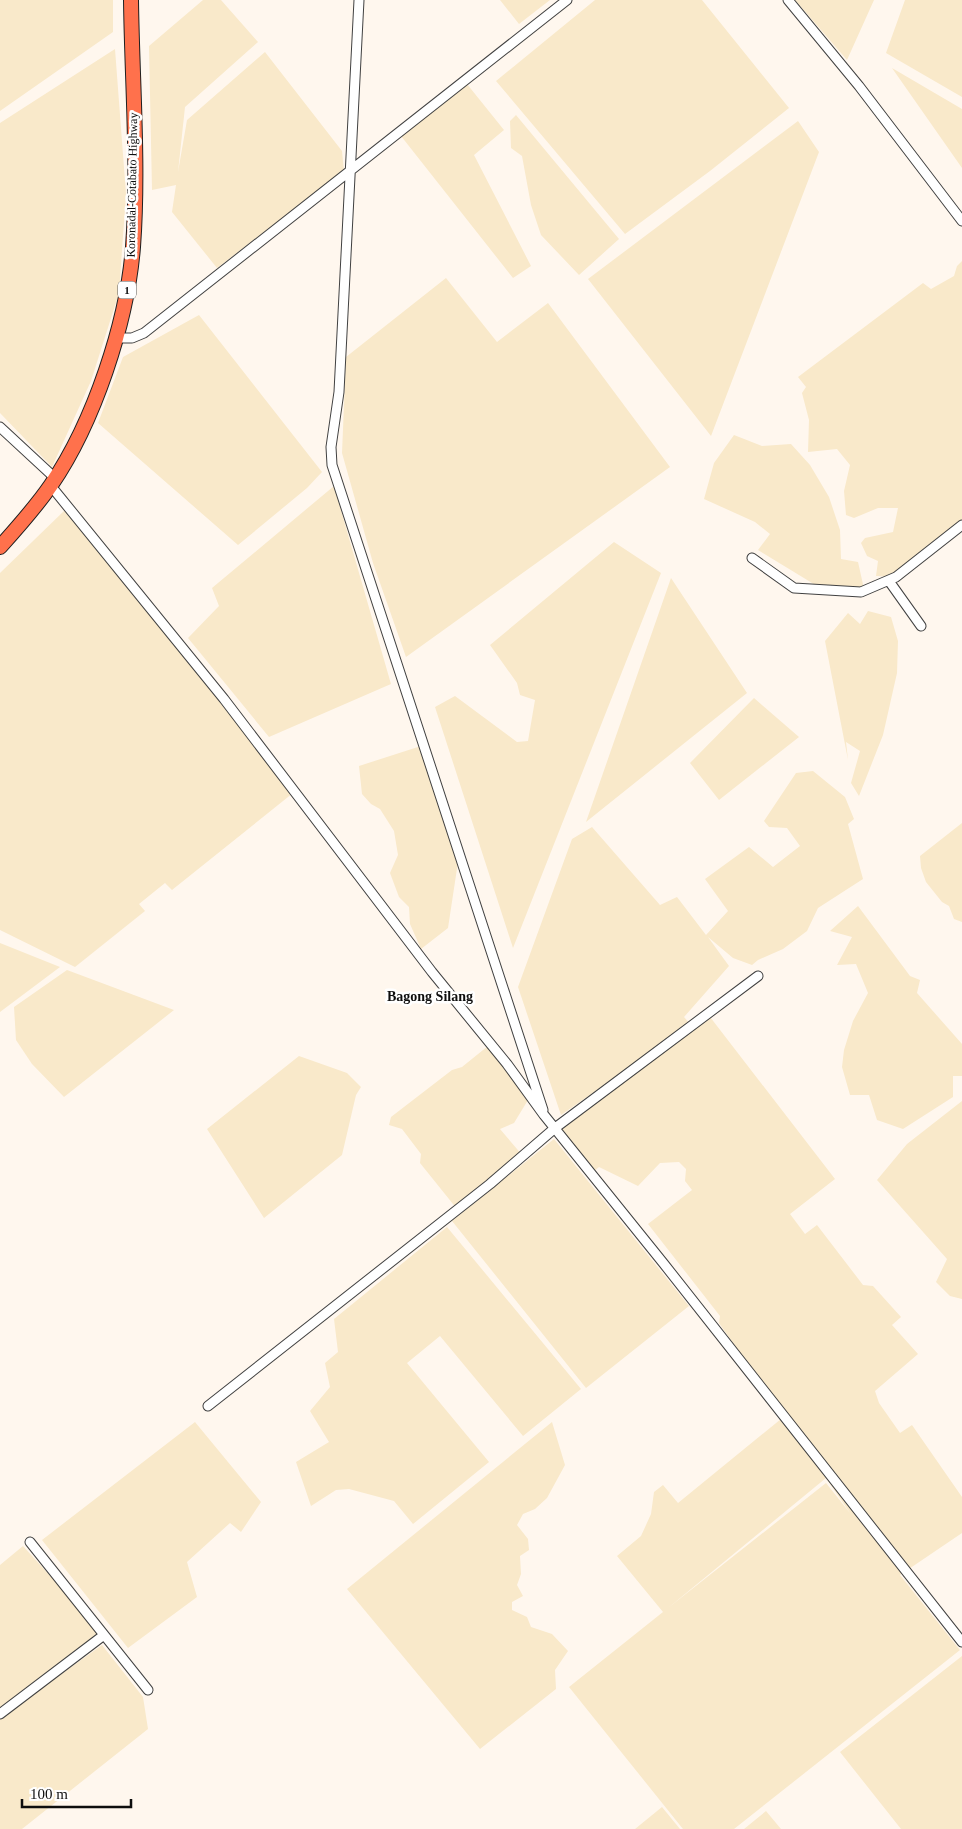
<svg xmlns="http://www.w3.org/2000/svg" width="962" height="1829" font-family="'Times New Roman',serif">
  <rect width="100%" height="100%" fill="#fff7ee"/>
  <!-- farmland -->
  <path fill="#f9e9ca" fill-rule="evenodd" d="M0,0H113V32L0,111Z
    M203,0H221L258,42L185,107L178,172L187,120L265,52L342,151L344,171L217,268L172,212L176,185L152,190L149,46Z
    M500,0H550L519,24Z
    M595,0H702L789,108L710,171L625,234L496,81Z
    M795,0H874L847,60Z
    M905,0H962V97L886,53Z
    M115,49L126,194L119,293L91,381L52,467L0,413V123Z
    M892,68L962,109V168Z
    M467,84L504,130L474,155L531,266L513,278L401,136Z
    M516,115L619,239L579,275L541,235L531,205L522,156L511,148L510,121Z
    M798,121L819,152L711,436L588,279Z
    M962,261V527L898,577L876,576L878,561L867,556L861,543L865,538L893,532L898,508H878L854,518L846,515L844,491L850,465L837,449L808,452L809,420L802,393L806,387L798,377L923,283L931,289L954,276L957,266Z
    M446,278L497,342L548,303L670,467L406,657L373,563L342,453L346,357Z
    M199,315L322,472L307,488L238,545L98,423L123,357Z
    M734,435L762,446L791,444L810,465L829,497L840,530L841,559L858,562L864,589L817,586L758,550L770,534L755,522L704,499L714,463Z
    M334,486L391,684L269,737L188,638L219,606L212,588Z
    M66,509L293,793L172,890L165,883L139,904L145,911L75,967L0,930V573Z
    M614,542L661,573L513,948L435,707L455,696L517,742L528,741L535,700L520,695L517,683L490,645Z
    M671,578L747,693L586,822Z
    M868,611L891,617L898,641L897,673L883,735L859,796L851,783L860,751L846,742L848,760L825,641L848,613L860,624Z
    M754,698L799,737L719,800L690,763Z
    M421,746L458,862L448,928L421,949L410,924L409,907L399,897L390,873L398,855L394,831L380,809L371,804L362,794L359,766Z
    M813,771L845,797L854,819L848,824L863,879L818,908L807,931L783,949L758,960L752,965L733,958L708,937L729,966L684,1017L691,1025L707,1013L835,1179L790,1214L805,1234L817,1225L863,1285L873,1286L901,1317L892,1325L918,1354L875,1391L879,1403L900,1433L912,1425L962,1497V1533L900,1575L960,1650L734,1829H683L569,1687L663,1612L617,1556L641,1536L651,1514L654,1492L663,1485L678,1503L781,1419L807,1449L719,1323L720,1316L648,1224L692,1190L685,1181L686,1169L679,1162L660,1163L638,1186L599,1167L593,1172L558,1126L686,1028L561,1115L518,987L572,839L592,827L660,905L677,897L706,935L728,911L705,879L749,847L773,867L800,846L787,828L769,827L764,821L796,773ZM826,1478L850,1513L826,1483L668,1608Z
    M962,823V922L954,919L949,906L942,902L926,882L921,868L920,856Z
    M858,906L910,976L920,980L917,993L962,1044V1076H953V1097L903,1129L877,1120L869,1095H850L842,1067L844,1050L853,1021L868,993L856,964L837,965L852,937L830,931Z
    M0,943L60,967L0,1012Z
    M67,970L174,1010L64,1097L32,1064L16,1040L14,1007Z
    M488,1046L528,1100L514,1123L500,1129L523,1156L457,1209L420,1163L421,1154L402,1129L389,1125L391,1117L452,1070L462,1067Z
    M299,1056L347,1073L361,1087L356,1095L342,1155L264,1218L207,1129Z
    M962,1101V1299L950,1296L936,1282L947,1259L877,1180L907,1144Z
    M554,1139L689,1306L586,1388L452,1221Z
    M447,1227L581,1389L523,1436L440,1336L407,1363L489,1462L413,1524L394,1501L349,1489L336,1490L311,1506L296,1462L329,1442L310,1411L330,1387L325,1363L338,1352L334,1319Z
    M195,1422L261,1502L241,1532L230,1523L187,1562L197,1597L128,1648L42,1540Z
    M552,1422L565,1465L547,1498L535,1509L523,1514L517,1525L528,1539L529,1550L520,1556L521,1574L517,1585L523,1596L512,1602V1610L527,1617L531,1627L552,1634L568,1651L555,1670L556,1689L480,1749L347,1589Z
    M23,1546L104,1635L0,1714V1565Z
    M102,1645L143,1697L148,1729L22,1829H0V1718Z
    M962,1656V1829H901L840,1752Z
    M662,1807L680,1829H635Z
    M766,1811L781,1829H744Z"/>
  <g fill="none" stroke-linecap="round" stroke-linejoin="round">
    <defs>
      <path id="minor" d="M359,0L339,392L331,447L332,465L543,1110
        M788,0L859,86L962,221
        M116,338H132L144,333L567,0
        M0,427L55,478
        M51,486L224,699L432,972L507,1064L544,1115L664,1264L962,1642
        M752,558L794,588L861,592L896,577L962,525
        M889,581L921,626
        M208,1406L490,1184L555,1128L758,976
        M30,1542L148,1690
        M0,1714L104,1635"/>
      <path id="highway" d="M0,547C18,527 36,507 51,485C94,422 127,323 133,247C139,166 132,81 131,0"/>
    </defs>
    <!-- minor casing -->
    <use href="#minor" stroke="#414141" stroke-width="11"/>
    <!-- highway casing -->
    <use href="#highway" stroke="#1f1f1f" stroke-width="16"/>
    <!-- minor -->
    <use href="#minor" stroke="#fff" stroke-width="9"/>
    <!-- highway -->
    <use href="#highway" stroke="#ff714c" stroke-width="14"/>
  </g>
  <g text-anchor="middle" stroke-width="5" stroke-linejoin="round" paint-order="stroke">
    <!-- shield labels -->
    <rect fill="#fff" stroke="#565656" stroke-width="1" x="118" y="281.5" width="18" height="17" rx="4"/>
    <g font-size="11" font-weight="bold" fill="#0e0e0e">
      <text x="127" y="294">1</text>
    </g>
    <!-- street labels -->
    <g font-size="12" fill="#0e0e0e" stroke="#fff">
      <text transform="translate(132 185) rotate(-89)" y="4">Koronadal-Cotabato Highway</text>
    </g>
    <!-- neighbourhood labels -->
    <g font-size="14" font-weight="bold" fill="#0e0e0e" stroke="#fff">
      <text x="430" y="1001">Bagong Silang</text>
    </g>
  </g>
  <!-- scale -->
  <path d="M22 1799v8h109v-8" fill="none" stroke="#0e0e0e" stroke-width="2.5"/>
  <text x="30" y="1799" font-size="15" fill="#0e0e0e" stroke="#ffffff" stroke-width="4" paint-order="stroke">100 m</text>
</svg>
